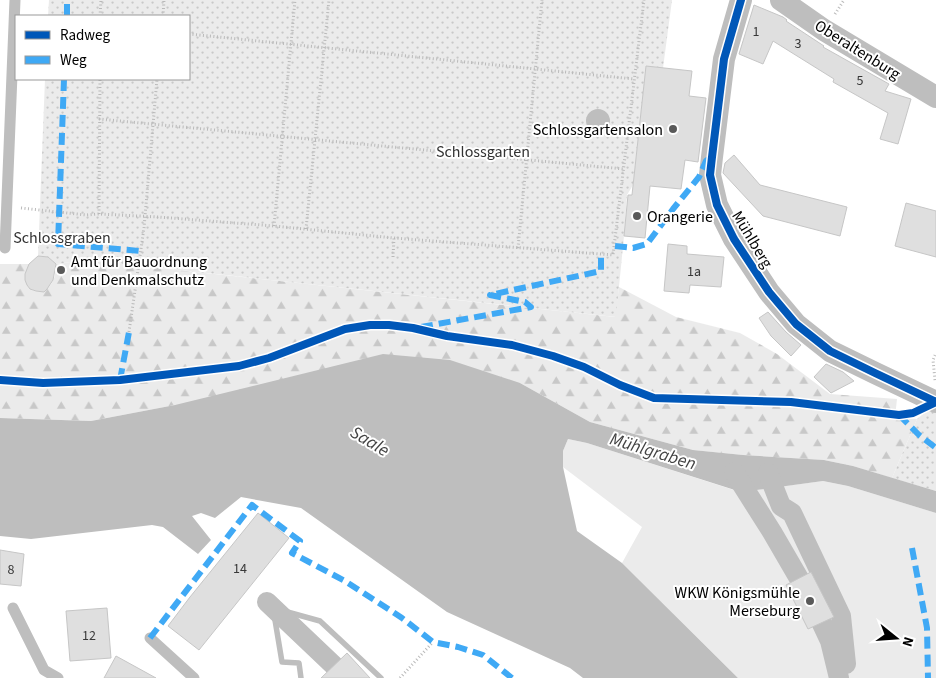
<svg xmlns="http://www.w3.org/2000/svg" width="936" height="678" font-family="'Source Sans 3',sans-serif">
  <defs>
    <pattern id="forest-firs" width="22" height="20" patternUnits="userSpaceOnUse" patternTransform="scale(1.25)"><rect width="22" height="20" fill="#ebebeb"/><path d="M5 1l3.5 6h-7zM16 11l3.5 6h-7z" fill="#c8c8c8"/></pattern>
    <pattern id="park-dots" width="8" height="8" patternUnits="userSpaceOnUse" patternTransform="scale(1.25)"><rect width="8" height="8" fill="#ebebeb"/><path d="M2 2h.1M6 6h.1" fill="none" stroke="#c8c8c8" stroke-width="1.8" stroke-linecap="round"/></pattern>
  </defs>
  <rect width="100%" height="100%" fill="#fff"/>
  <!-- green -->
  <path fill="#ebebeb" d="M568,439L587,443L740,492L823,481L848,486L936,513V678H738L622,563L642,527L563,467V451Z"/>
  <!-- forest -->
  <path fill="url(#forest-firs)" d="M85,260L615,317L619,287L676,317L740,333L777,354L830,394L897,399L895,417L917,419L892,478L853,466L824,460L743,455L693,450L590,422L520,383L175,405L91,421L0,418V264H30C11,295 57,306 56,264Z"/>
  <!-- park -->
  <path fill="url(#park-dots)" d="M49,0H672L663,68L646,67L633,185L627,195L624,236L616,317L85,260L56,264L48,257L38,256L45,79H189V16H48Z
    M936,403V491L892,478L917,419Z"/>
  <!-- water -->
  <path fill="#bebebe" d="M586 121a12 12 0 1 1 24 0a12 12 0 1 1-24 0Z
    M383,354L450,360L520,383L590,422L693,450L743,455L824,460L853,466L936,491V513L848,486L823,481L741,492L587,443L568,439L563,451V467L577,531L622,563L738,678H583L570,668L447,612L301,508L241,497L215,518L201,513L192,516L211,540L198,554L163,527L152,525L31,539L0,536V418L91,421L175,405Z"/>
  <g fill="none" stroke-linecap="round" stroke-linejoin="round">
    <!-- stream -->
    <path stroke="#bebebe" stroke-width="5.5" d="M301,678L299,663L282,662L273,608L320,621L381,678"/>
    <!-- canal -->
    <path stroke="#bebebe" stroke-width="20" d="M734,472L772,532L808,594L830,641L839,678
      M768,473L781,506L792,513L841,616L846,664
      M267,602L347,678"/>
  </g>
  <!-- building -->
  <path fill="#dfdfdf" stroke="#c6c6c6" d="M754,5L783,17L787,20L786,21L824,46L823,47L889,84L885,91L911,99L898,144L880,139L888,113L833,82L834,79L773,41L763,64L739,54Z
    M646,66L692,71L689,96L706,98L698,162L685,160L681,189L650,186L645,238L624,236L628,195H632Z
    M734,155L760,185L847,207L840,236L763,216L723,173L725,163Z
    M906,203L936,211V257L895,246Z
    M668,244L687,246V254L724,257L721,287L690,285L689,293L664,291Z
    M38,256L48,257L56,264L53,280L47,289L44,292L36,291L30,289L27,285L25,280V274L29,264Z
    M768,312L786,332L801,345L791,356L771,336L759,318Z
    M826,364L843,372L854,381L831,393L814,377Z
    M258,513L289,538L199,650L168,626L190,597Z
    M0,550L24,554L21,586L0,584Z
    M811,572L834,617L808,629L786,585Z
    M107,608L111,658L70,661L66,611Z
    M347,653L370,678H321Z
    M116,656L156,678H104Z"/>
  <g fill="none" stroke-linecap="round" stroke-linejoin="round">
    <!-- path -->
    <path stroke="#b9b9b9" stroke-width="3" stroke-dasharray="1 2.5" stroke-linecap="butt" d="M835,14L844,0
      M100,16L101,0
      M163,16L164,0
      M189,34L634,79
      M99,119L624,169
      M21,208L86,215L99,214L158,217L274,226L394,238L613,255L644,0
      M99,214L100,79
      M274,226L295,0
      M306,229L329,0
      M518,248L542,0
      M393,257L394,238
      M129,332L144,228L157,79
      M935,380L933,360L936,353
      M400,678L433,642"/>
    <!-- lane -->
    <path stroke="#bebebe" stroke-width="11" d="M5,248L15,0
      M13,608L44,670L58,678
      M150,638L194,678"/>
    <!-- street -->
    <path stroke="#bebebe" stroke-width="22" d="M741,0L724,59L712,157L710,175L717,205L734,239L769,292L796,324L830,351L875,373L936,402
      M781,0L824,30L936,97"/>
    <!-- quiet -->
    <path stroke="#3fa9f5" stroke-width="6" stroke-dasharray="12 6" stroke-linecap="butt" d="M67,16V0
      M64,79L58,244L140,251
      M615,246L633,248L647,244L673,209L699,177L706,161L710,158
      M421,327L531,307L525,302L490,295L601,271V254
      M120,380L129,332
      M899,415L919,435L936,448
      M912,548L927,628L928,678
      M150,638L252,505L300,541L292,553L345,581L402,618L433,642L458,647L483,655L512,678"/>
    <defs>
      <path id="cycleway" d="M741,0L724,59L712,157L710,175L717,205L734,239L769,292L796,324L830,351L875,373L936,402
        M0,380L43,383L120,380L239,366L269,358L345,329L370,325H389L413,328L447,336L512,345L553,356L584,367L620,385L654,398L791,402L899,415L913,413L936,402"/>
    </defs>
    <!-- cycleway casing -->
    <use href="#cycleway" stroke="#fff" stroke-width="11"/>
    <!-- cycleway -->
    <use href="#cycleway" stroke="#0057b8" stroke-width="8"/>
  </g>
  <!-- markers -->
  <g fill="#595959" stroke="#fff" stroke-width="2">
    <circle cx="673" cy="129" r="5"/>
    <circle cx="637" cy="216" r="5"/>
    <circle cx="61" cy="270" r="5"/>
    <circle cx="810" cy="601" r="5"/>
  </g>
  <g text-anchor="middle" stroke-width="4" stroke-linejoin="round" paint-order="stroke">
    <!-- number labels -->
    <g font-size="14" fill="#383838">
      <text x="756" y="36">1</text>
      <text x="798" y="48">3</text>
      <text x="860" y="85">5</text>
      <text x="694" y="276">1a</text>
      <text x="240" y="573">14</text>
      <text x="11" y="574">8</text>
      <text x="89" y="640">12</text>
    </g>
    <!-- street labels -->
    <g font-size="16" fill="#000" stroke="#fff">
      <text transform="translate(858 49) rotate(32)" y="6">Oberaltenburg</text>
      <text transform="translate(753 239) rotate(59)" y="6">Mühlberg</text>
    </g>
    <!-- poi labels -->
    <g font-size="16" fill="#000" stroke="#fff" text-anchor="end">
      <text x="663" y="135">Schlossgartensalon</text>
      <text x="647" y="222" text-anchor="start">Orangerie</text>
      <text x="71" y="267" text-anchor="start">Amt für Bauordnung<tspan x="71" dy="18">und Denkmalschutz</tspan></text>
      <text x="800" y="598">WKW Königsmühle<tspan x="800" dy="18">Merseburg</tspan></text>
    </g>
    <!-- park labels -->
    <g font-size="16" fill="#323232" stroke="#fff">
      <text x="483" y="157">Schlossgarten</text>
      <text x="62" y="243">Schlossgraben</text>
    </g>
    <!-- water labels -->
    <g font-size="18" font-style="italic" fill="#434343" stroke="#fff">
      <text transform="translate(370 441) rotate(31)" y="6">Saale</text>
      <text transform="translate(653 451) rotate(17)" y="6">Mühlgraben</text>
    </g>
  </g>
  <!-- legend -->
  <rect x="15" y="15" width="175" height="65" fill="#ffffff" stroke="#999999"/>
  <rect x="25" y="31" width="25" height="8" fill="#0057b8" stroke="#999999"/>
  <text x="60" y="40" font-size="15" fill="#000000">Radweg</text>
  <rect x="25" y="56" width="25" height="8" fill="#3fa9f5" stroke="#999999"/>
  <text x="60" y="65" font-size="15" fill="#000000">Weg</text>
  <!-- north arrow -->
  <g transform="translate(896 638) rotate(107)" stroke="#ffffff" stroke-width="4" paint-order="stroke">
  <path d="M0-4L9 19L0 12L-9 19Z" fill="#000000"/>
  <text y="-8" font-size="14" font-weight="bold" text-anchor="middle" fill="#000000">N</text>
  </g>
</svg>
